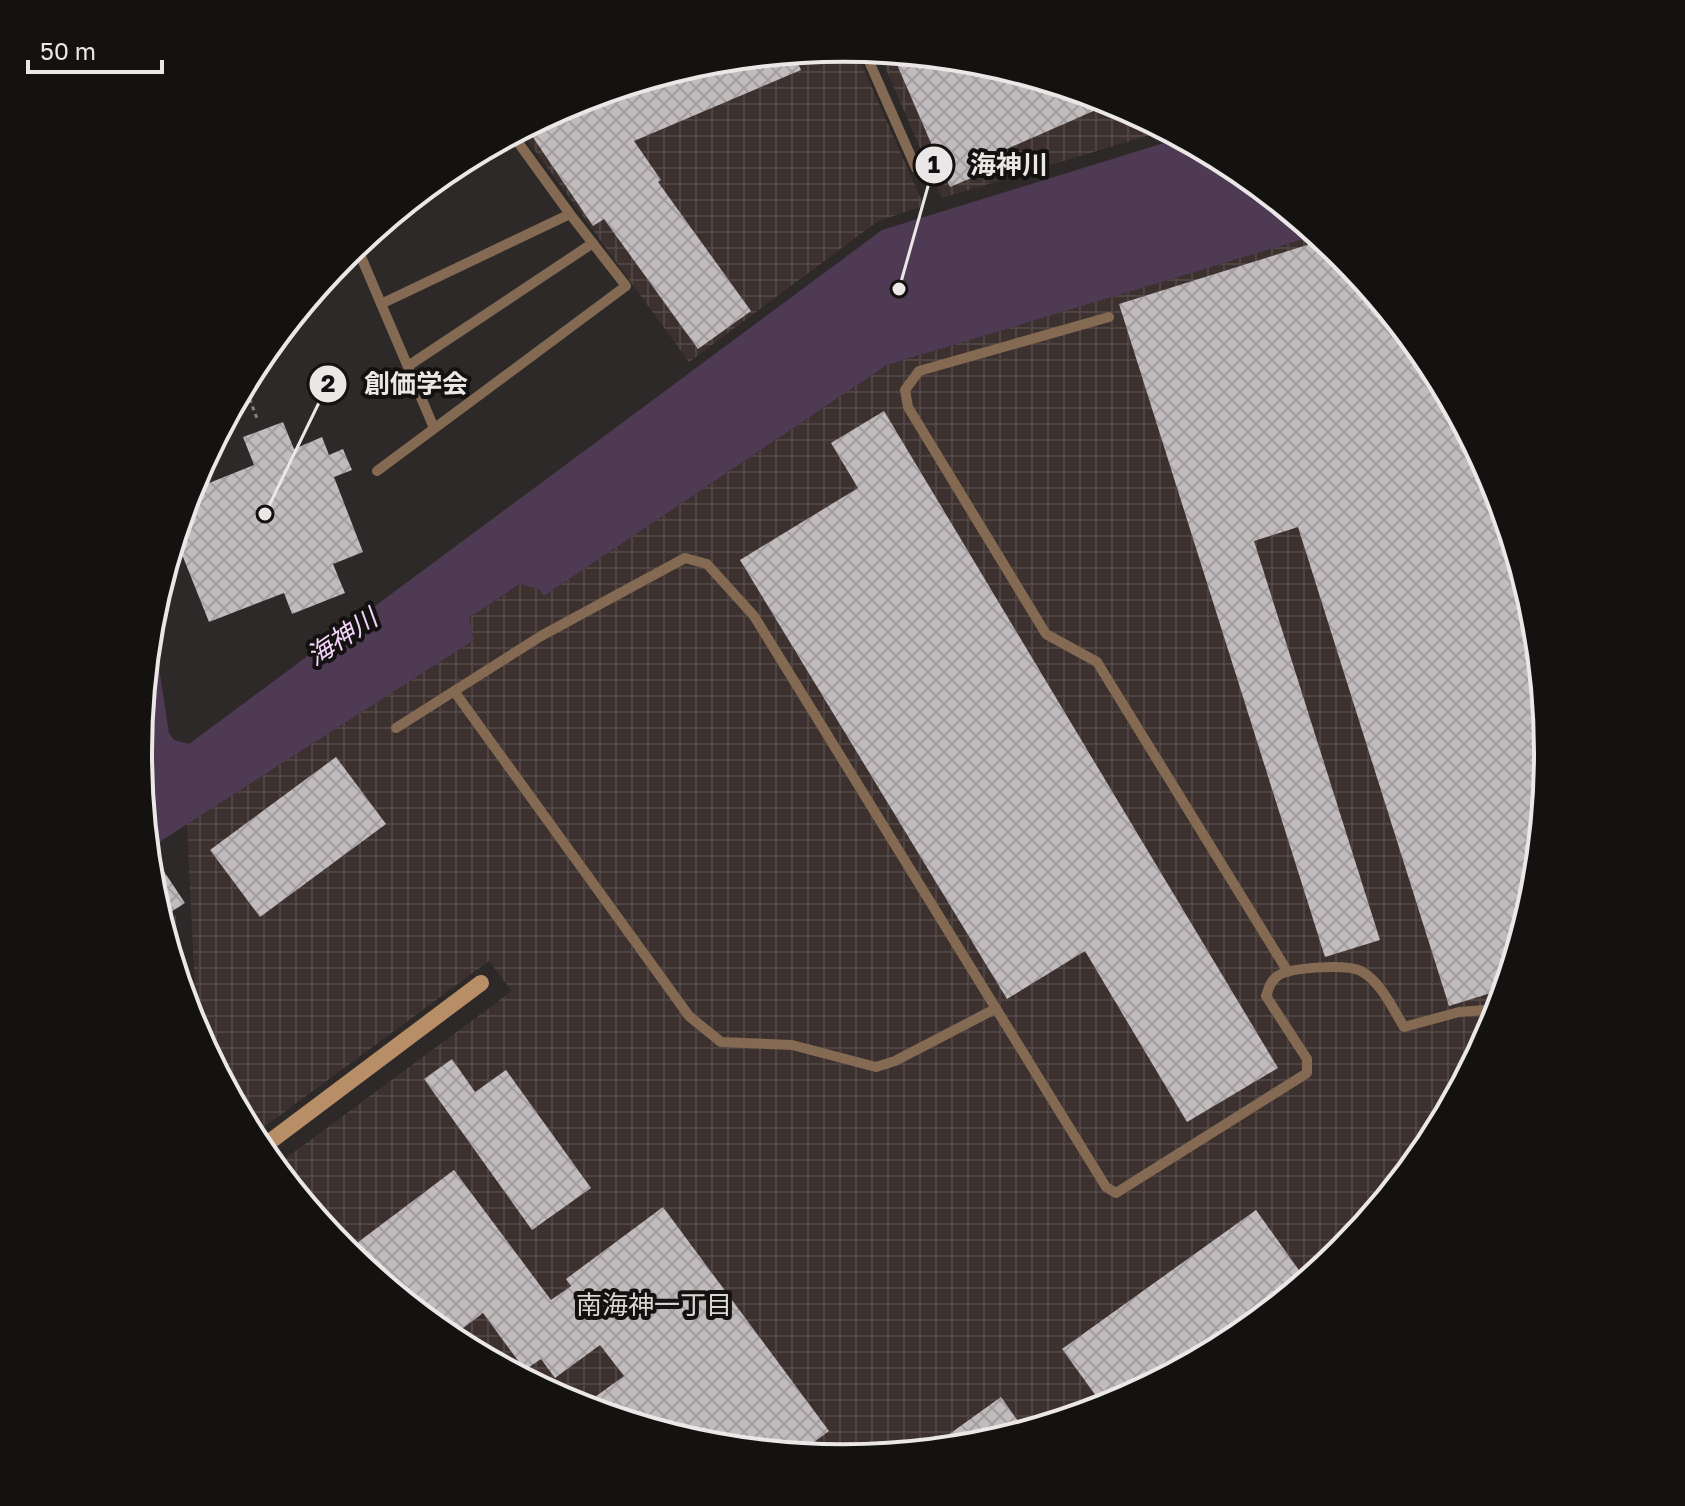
<svg xmlns="http://www.w3.org/2000/svg" width="1685" height="1506" font-family="'Golos Text','Noto Sans JP',sans-serif">
  <defs>
    <pattern id="industrial-grid" width="8" height="8" patternUnits="userSpaceOnUse" patternTransform="scale(2)"><rect width="8" height="8" fill="#3c312f"/><path d="M0 4h8M4 0v8" fill="none" stroke="#4f4543"/></pattern>
    <pattern id="building-cross-hatch" width="8" height="8" patternUnits="userSpaceOnUse" patternTransform="scale(2)"><rect width="8" height="8" fill="#c1bbbd"/><path d="M0 0l8 8M0 8l8-8" fill="none" stroke="#a29e9f"/></pattern>
  </defs>
  <rect width="100%" height="100%" fill="#2d2928"/>
  <!-- industrial -->
  <path fill="url(#industrial-grid)" d="M843,48L855,49L924,206L878,221L689,362L520,130L573,101L705,61Z
    M878,51L981,62L1113,102L1166,130L942,198Z
    M1317,235L1341,255L1429,362L1494,484L1534,616L1547,753L1534,891L1494,1023L1428,1145L1341,1252L1234,1339L1112,1405L980,1445L842,1458L705,1444L572,1404L450,1339L344,1251L274,1167L512,991L489,961L252,1136L191,1022L184,998L195,991L187,824L474,640L469,618L521,584L538,589L544,596L887,365Z"/>
  <!-- water -->
  <path fill="#4e3a52" d="M1180,138L1235,167L1317,235L887,365L544,596L538,589L520,584L469,618L474,640L147,850L138,753L151,615L169,733L174,740L189,744L882,230Z
    M176,915L178,980L161,924Z"/>
  <!-- building -->
  <path fill="url(#building-cross-hatch)" d="M793,53L801,70L634,141L661,180L658,182L751,311L698,349L604,219L593,226L526,127L573,102L705,61Z
    M892,53L980,62L1114,102L1002,151L1007,163L950,187Z
    M1323,240L1341,255L1429,362L1494,484L1534,616L1548,753L1534,891L1504,989L1449,1006L1298,527L1254,541L1380,940L1325,957L1119,304Z
    M884,411L1278,1068L1187,1122L1085,951L1007,999L740,560L858,488L831,443Z
    M283,422L294,449L322,437L329,455L343,449L352,470L334,477L363,552L333,564L345,593L292,614L284,593L209,622L175,537L189,491L254,465L243,437Z
    M336,757L386,824L260,917L210,850Z
    M159,864L185,903L160,919L149,871Z
    M452,1059L475,1092L506,1070L591,1188L532,1230L424,1079Z
    M454,1170L551,1300L571,1286L566,1279L663,1207L829,1431L798,1454L705,1444L581,1407L624,1376L600,1345L555,1378L541,1359L525,1370L483,1313L450,1338L345,1252Z
    M1256,1210L1306,1280L1234,1339L1104,1407L1062,1349Z
    M1001,1397L1025,1431L980,1445L927,1450Z"/>
  <g fill="none" stroke-linecap="round" stroke-linejoin="round">
    <!-- path -->
    <path stroke="#868281" stroke-width="3" stroke-dasharray="4 4" stroke-linecap="butt" d="M244,384L258,421"/>
    <!-- lane -->
    <path stroke="#846a52" stroke-width="10" d="M864,50L916,168
      M356,245L434,428
      M381,304L570,214L512,134
      M1109,317L919,371L905,390L908,407L1046,634L1097,662L1288,972
      M408,366L593,243
      M377,471L626,286L570,214
      M454,691L689,1016L721,1042L792,1045L876,1067L895,1061L995,1009
      M396,728L541,636L685,558L707,564L754,616L1106,1187L1116,1193L1307,1073V1059L1266,996C1269,987 1271,980 1279,975C1293,967 1347,964 1361,971C1381,982 1393,1009 1404,1027L1459,1012L1498,1009"/>
    <!-- secondary -->
    <path stroke="#b88e67" stroke-width="16" d="M260,1149L481,983"/>
  </g>
  <g text-anchor="middle" stroke-width="8" stroke-linejoin="round" paint-order="stroke">
    <!-- water labels -->
    <g font-size="26" font-style="italic" fill="#f4d3fa" stroke="#141211">
      <text transform="translate(342 637) rotate(-34)" y="9">海神川</text>
    </g>
    <!-- neighbourhood labels -->
    <g font-size="26" fill="#dcd6d5" stroke="#141211">
      <text x="654" y="1314">南海神一丁目</text>
    </g>
  </g>
  <!-- crop -->
  <path d="M0 0H1685V1506H0ZM152 753a691 691 0 1 1 1382 0a691 691 0 1 1-1382 0Z" fill="#141211" fill-rule="evenodd"/>
  <path fill="none" stroke="#ebe7e7" stroke-width="4" d="M152 753a691 691 0 1 1 1382 0a691 691 0 1 1-1382 0Z"/>
  <!-- callouts -->
  <path fill="none" stroke="#ebe7e7" stroke-width="3" d="M899 289L934 165M265 514L328 384"/>
  <g fill="#ebe7e7" stroke="#141211" stroke-width="3">
    <circle cx="899" cy="289" r="8"/>
    <circle cx="265" cy="514" r="8"/>
    <circle cx="934" cy="165" r="20"/>
    <circle cx="328" cy="384" r="20"/>
  </g>
  <g font-size="24" text-anchor="middle" font-weight="bold" fill="#111">
    <text x="934" y="173">1</text>
    <text x="328" y="392">2</text>
  </g>
  <g font-size="26" text-anchor="middle" font-weight="bold" fill="#ebe7e7" stroke="#141211" stroke-width="8" stroke-linejoin="round" paint-order="stroke">
    <text x="1009" y="174">海神川</text>
    <text x="416" y="393">創価学会</text>
  </g>
  <!-- scale -->
  <path d="M28 60v12h134v-12" fill="none" stroke="#ebe7e7" stroke-width="4"/>
  <text x="40" y="60" font-size="24" fill="#ebe7e7" stroke="#141211" stroke-width="6" paint-order="stroke">50 m</text>
</svg>
